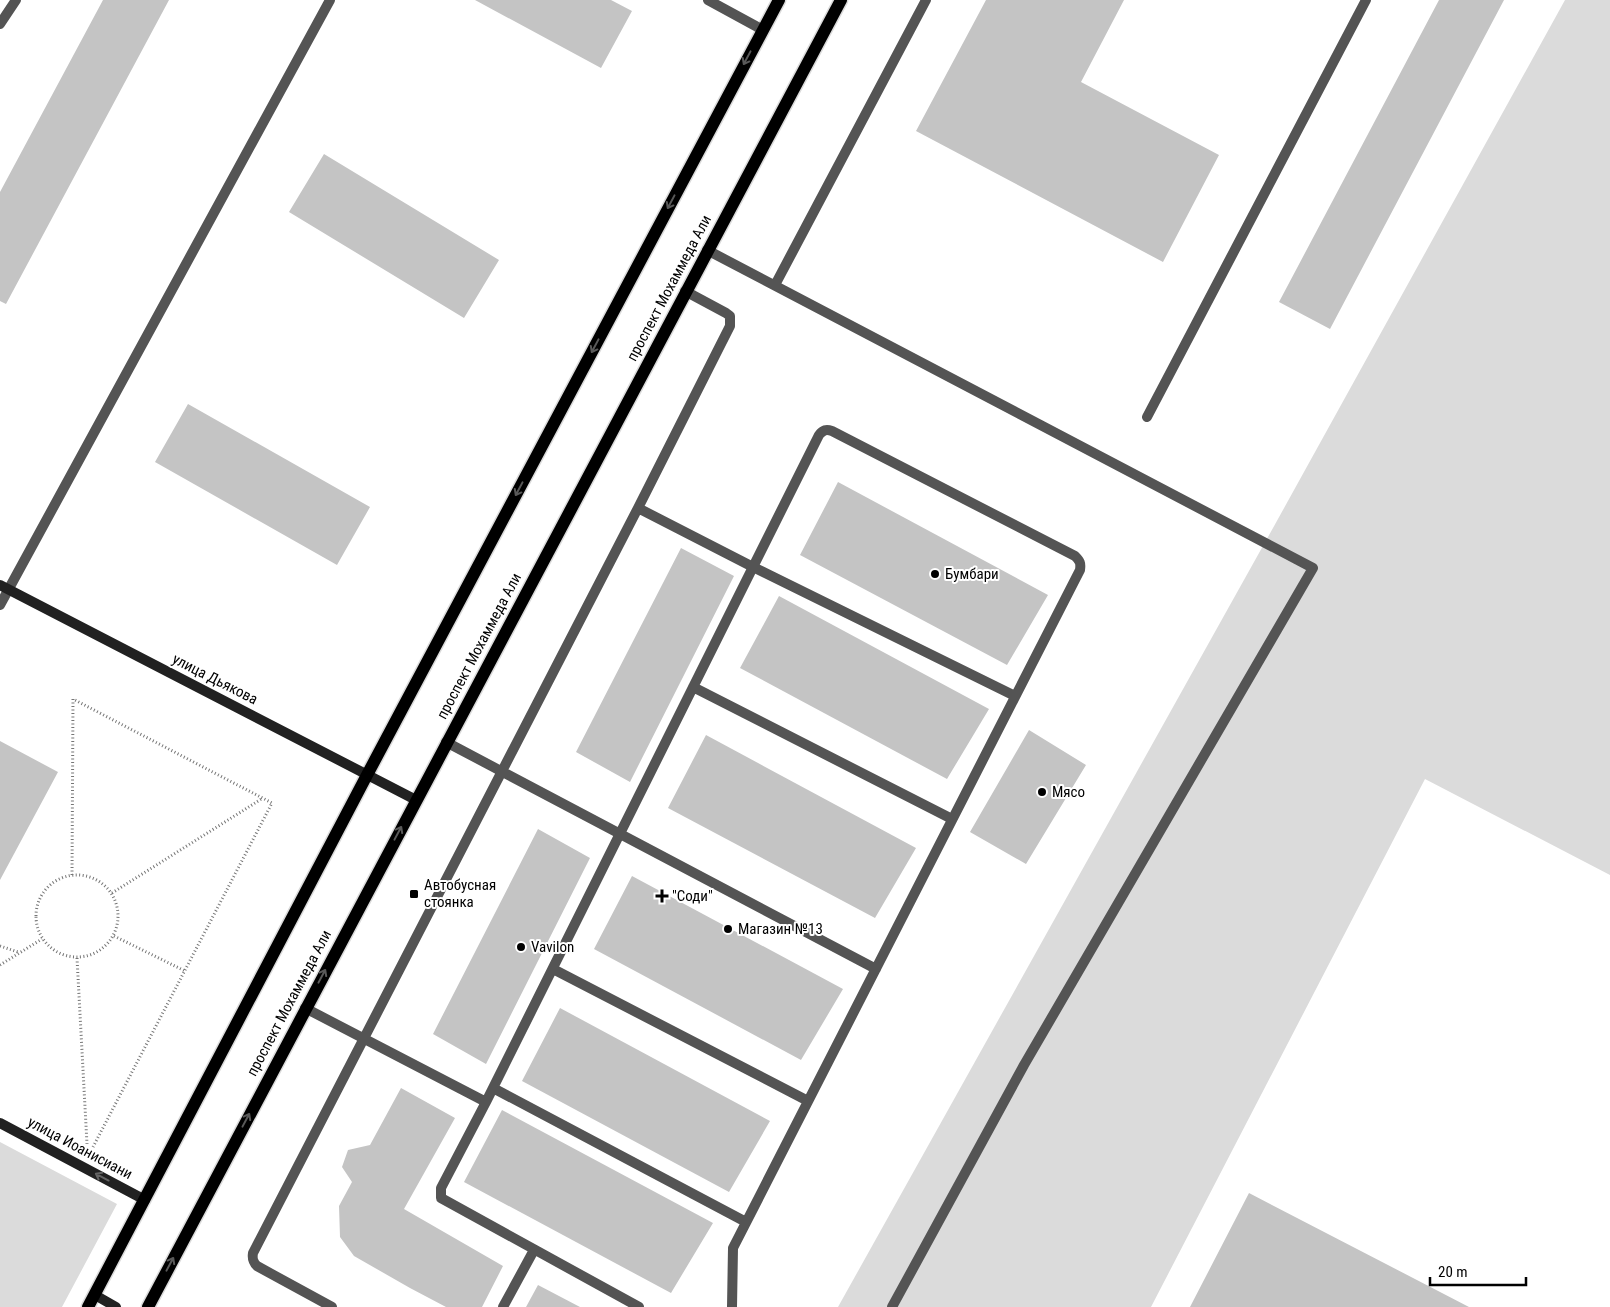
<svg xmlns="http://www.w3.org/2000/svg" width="1610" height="1307" font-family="'Roboto Condensed',sans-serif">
  <rect width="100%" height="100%" fill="#fff"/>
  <!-- green -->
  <path fill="#dbdbdb" d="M1565,0H1610V875L1425,779L1151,1307H838L1273,528Z
    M0,1142L117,1204L62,1307H0Z"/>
  <!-- building -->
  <path fill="#c4c4c4" d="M103,0H169L6,304L0,301V192Z
    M475,0H611L632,11L601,68Z
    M986,0H1124L1081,82L1219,155L1163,262L916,131Z
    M1439,0H1504L1330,329L1279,302Z
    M324,154L499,260L464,318L289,212Z
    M188,404L370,507L337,565L155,462Z
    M838,482L1048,595L1007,665L800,555Z
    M681,548L734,576L630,782L576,752Z
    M779,596L989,709L947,779L740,668Z
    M1029,730L1086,765L1026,864L970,832Z
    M706,735L916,848L875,918L668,808Z
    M0,741L58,772L0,880Z
    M538,829L590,858L486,1064L433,1034Z
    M632,876L843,989L801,1060L594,949Z
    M560,1008L770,1121L729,1192L522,1081Z
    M401,1088L455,1118L404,1209L503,1266L482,1307H446L410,1288L354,1256L340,1237L339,1206L352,1182L342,1167L348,1150L370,1145Z
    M502,1110L713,1223L671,1293L464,1182Z
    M1249,1193L1469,1307H1190Z
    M538,1285L580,1307H526Z"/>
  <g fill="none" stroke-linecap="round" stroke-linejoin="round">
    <defs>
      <path id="primary" d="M88,1307L367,775L779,0
        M148,1307L841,0"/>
    </defs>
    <!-- primary casing -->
    <use href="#primary" stroke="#dbdbdb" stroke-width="15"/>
    <!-- path -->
    <path stroke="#767676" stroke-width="3" stroke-dasharray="1 2.5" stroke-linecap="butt" d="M36 916a41 41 0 1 1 82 0a41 41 0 1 1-82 0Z
      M72,875L73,699L272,803L93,1147
      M112,893L263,798
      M114,936L185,971
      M0,946L18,952
      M77,958L87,1144
      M0,965L42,939"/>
    <!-- lane -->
    <path stroke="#545454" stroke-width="10" d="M708,0L763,30
      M0,24L16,0
      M707,250L1313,568L1024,1065L892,1307
      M775,285L926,0
      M1147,417L1366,0
      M638,508L753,567L819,435C823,430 826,429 832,431L1075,556C1080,561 1081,563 1080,570L733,1248L732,1307
      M0,605L330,0
      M693,687L952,819
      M446,742L876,969
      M553,969L808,1101
      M305,1008L486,1102L441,1188V1198L639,1307
      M493,1088L746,1222
      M486,1102L753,567L1015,696
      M332,1307L257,1266C253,1262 252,1259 253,1253L638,508L730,326V316L726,313L685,291
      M503,1307L534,1250"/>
    <!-- secondary -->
    <path stroke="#212121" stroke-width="10" d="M0,585L416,800
      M0,1123L145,1200
      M95,1295L116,1307"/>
    <!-- primary -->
    <use href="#primary" stroke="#000" stroke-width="12"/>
  </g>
  <!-- one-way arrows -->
  <defs><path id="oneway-shaft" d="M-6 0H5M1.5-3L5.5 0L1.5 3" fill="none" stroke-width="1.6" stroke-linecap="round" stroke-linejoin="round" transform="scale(1.25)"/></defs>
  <g stroke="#595959">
    <use href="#oneway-shaft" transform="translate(747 58) rotate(118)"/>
    <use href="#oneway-shaft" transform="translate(671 202) rotate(118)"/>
    <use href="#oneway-shaft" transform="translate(595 346) rotate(118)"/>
    <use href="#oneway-shaft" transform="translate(519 489) rotate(118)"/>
    <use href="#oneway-shaft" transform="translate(398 833) rotate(-62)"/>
    <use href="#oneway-shaft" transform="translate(322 976) rotate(-62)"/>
    <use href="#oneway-shaft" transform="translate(246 1120) rotate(-62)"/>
    <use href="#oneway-shaft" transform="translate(170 1264) rotate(-62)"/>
  </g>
  <use stroke="#646464" href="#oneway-shaft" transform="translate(102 1177) rotate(-152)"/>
  <!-- markers -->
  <g fill="#000" stroke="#fff" stroke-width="2">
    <circle cx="935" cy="574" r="5"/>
    <circle cx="1042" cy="792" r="5"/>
    <rect x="409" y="889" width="10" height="10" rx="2.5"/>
    <path d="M659.5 888.5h5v5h5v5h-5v5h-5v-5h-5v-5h5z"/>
    <circle cx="728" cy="929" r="5"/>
    <circle cx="521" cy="947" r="5"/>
  </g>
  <g text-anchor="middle" stroke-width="4" stroke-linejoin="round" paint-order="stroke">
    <!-- street labels -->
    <g font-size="15" fill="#000" stroke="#fff">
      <text transform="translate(669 288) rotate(-62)" y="5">проспект Мохаммеда Али</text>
      <text transform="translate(479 646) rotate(-62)" y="5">проспект Мохаммеда Али</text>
      <text transform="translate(215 679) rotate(27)" y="5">улица Дьякова</text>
      <text transform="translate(289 1003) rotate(-62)" y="5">проспект Мохаммеда Али</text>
      <text transform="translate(80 1148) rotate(28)" y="5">улица Иоанисиани</text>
    </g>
    <!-- poi labels -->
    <g font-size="15" fill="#000" stroke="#fff" text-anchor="start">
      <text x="945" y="579">Бумбари</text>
      <text x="1052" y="797">Мясо</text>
      <text x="424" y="890">Автобусная<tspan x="424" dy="17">стоянка</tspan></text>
      <text x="672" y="901">"Соди"</text>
      <text x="738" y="934">Магазин №13</text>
      <text x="531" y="952">Vavilon</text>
    </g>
  </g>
  <!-- scale -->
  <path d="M1430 1277v8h96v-8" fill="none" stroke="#000000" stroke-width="2.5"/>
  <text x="1438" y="1277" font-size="15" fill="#000000" stroke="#ffffff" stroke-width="4" paint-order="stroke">20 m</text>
</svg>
